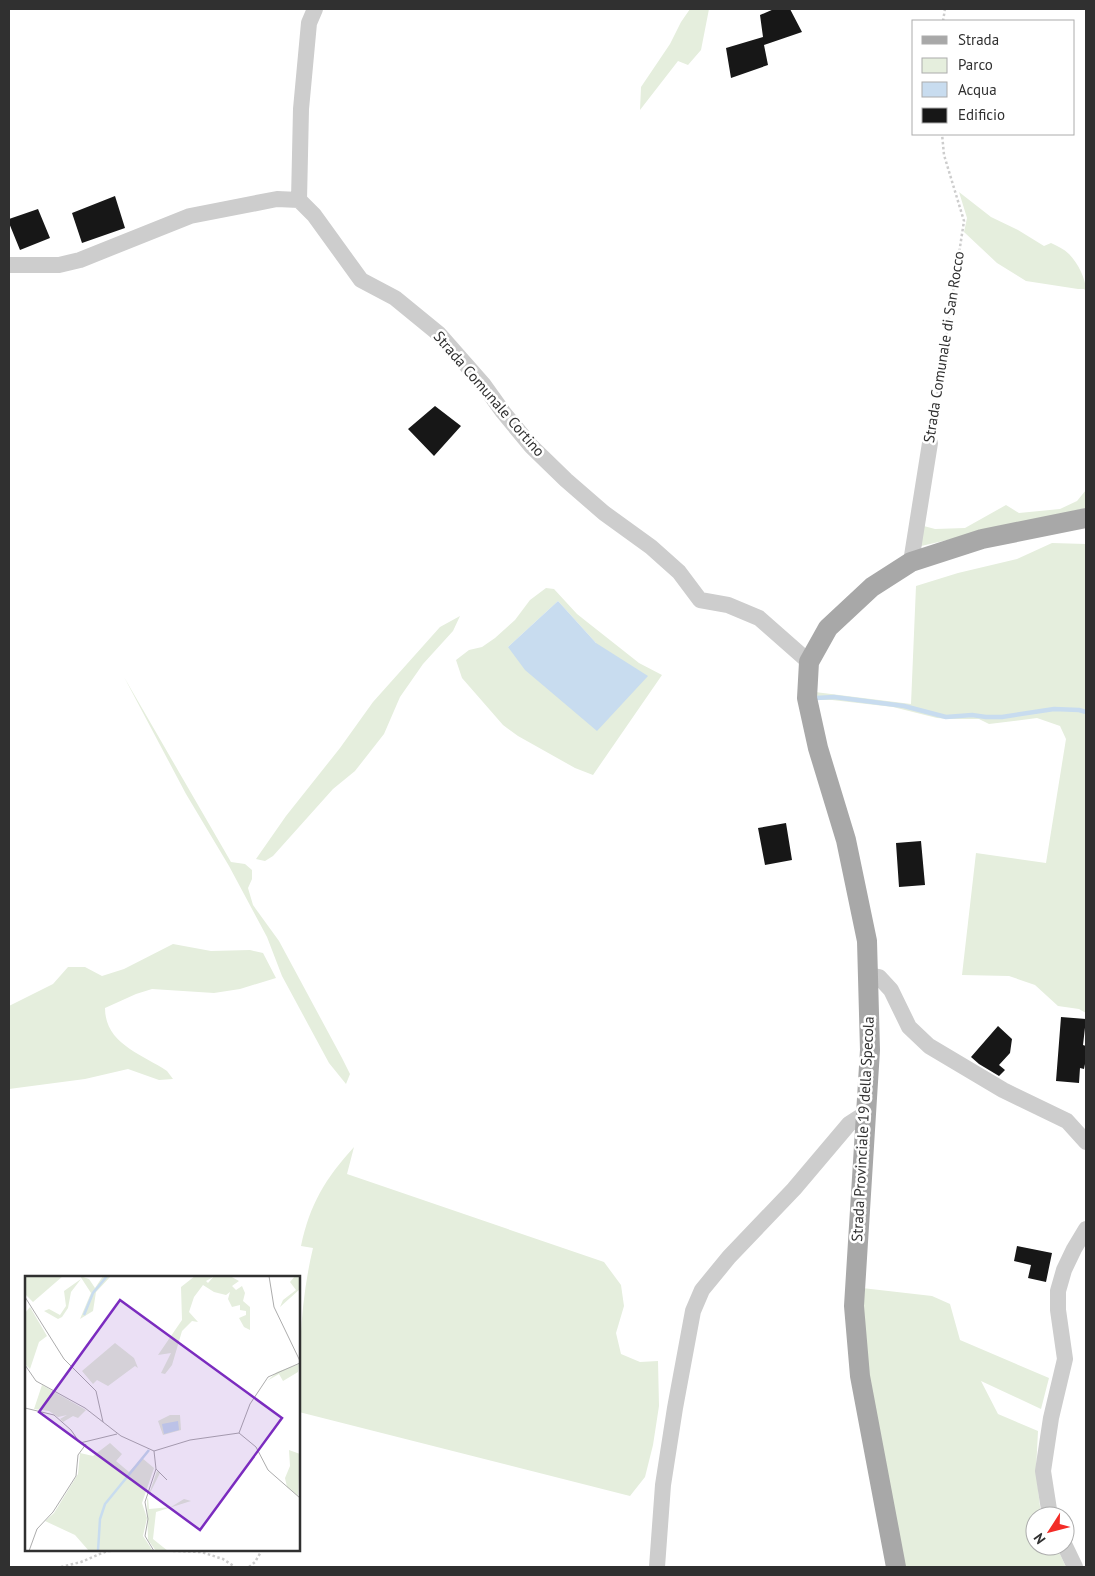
<svg xmlns="http://www.w3.org/2000/svg" width="1095" height="1576" font-family="'PT Sans',sans-serif">
  <rect width="100%" height="100%" fill="#fff"/>
  <!-- green -->
  <path fill="#e5eedd" fill-rule="evenodd" d="M690,9H709L701,50L688,65L678,61L640,110L641,87L670,44L681,22Z
    M959,192L991,217L1018,230L1044,246L1051,243C1057,246 1064,249 1069,254C1078,263 1086,279 1086,291L1084,289H1078L1026,281L997,263L964,232L967,218Z
    M1086,490V508L917,547L920,525L935,529L965,528L1006,505L1019,513L1060,509L1077,501Z
    M1052,543L1086,544V1013L1079,1009L1058,1006L1035,985L1009,976L962,975L976,853L1046,863L1066,739L1060,726L1037,718L989,724L979,719H951L937,718L893,707L832,700H814L815,692L911,704L916,586L958,573L1017,559Z
    M546,588L554,589L577,614L639,663L662,675L593,775L575,768L518,736L503,725L462,678L456,660L469,650L482,647L495,638L515,620L530,600ZM558,601L596,643L508,647Z
    M460,616L453,631L423,664L400,697L384,734L355,771L333,789L273,856L265,861L256,859L286,816L340,748L373,702L440,627Z
    M124,677L231,862L245,864L252,870V879L248,888L253,905L279,941L342,1058L350,1074L346,1084L329,1063L282,976L267,937L229,866L186,794Z
    M173,944L211,951L250,950L263,953L276,978L240,989L214,993L152,989L136,994L105,1008C105,1044 142,1054 167,1071L173,1079L159,1080L128,1069L85,1079L9,1089V1006L53,984L68,967H85L102,976L124,969Z
    M354,1147L347,1174L604,1262L621,1285L624,1306L616,1333L621,1354L640,1362L658,1361L659,1406L653,1445L645,1477L630,1496L299,1412C299,1356 300,1302 313,1248L301,1246C310,1204 325,1179 354,1147Z
    M862,1288L932,1296L950,1304L960,1340L1049,1378L1041,1409L981,1381L998,1414L1038,1431L1036,1470L1041,1516H1035V1546H1056L1066,1567H900L875,1452Z"/>
  <!-- water -->
  <path fill="#c8dcef" d="M558,601L596,643L648,676L597,731L525,670L508,647Z"/>
  <g fill="none" stroke-linecap="round" stroke-linejoin="round">
    <!-- stream -->
    <path stroke="#c8dcef" stroke-width="4.5" d="M816,698L834,697L904,706L946,717L972,715L986,717H1002L1054,709L1079,710L1086,712"/>
  </g>
  <!-- building -->
  <path fill="#171717" d="M774,9H790L802,32L764,45L768,65L731,78L726,48L763,37L760,15Z
    M115,196L125,228L82,243L72,213Z
    M38,209L50,238L20,250L9,223V219Z
    M435,406L461,426L434,456L408,429Z
    M786,823L792,860L765,865L758,828Z
    M921,841L925,885L899,887L896,843Z
    M1061,1017L1086,1019L1083,1045L1086,1046V1059L1084,1069L1080,1068L1079,1083L1056,1081Z
    M998,1026L1012,1039L1010,1053L999,1065L1005,1070L999,1076L979,1064L971,1057Z
    M1017,1246L1052,1253L1046,1282L1028,1278L1031,1265L1014,1261Z"/>
  <g fill="none" stroke-linecap="round" stroke-linejoin="round">
    <!-- path -->
    <path stroke="#cdcdcd" stroke-width="2.5" stroke-dasharray="2.5 2.5" stroke-linecap="butt" d="M943,21L945,9
      M932,429L964,221L944,155L942,134
      M61,1567L81,1562L107,1551L150,1550L201,1552L223,1559L235,1567
      M249,1567L255,1562L262,1550"/>
    <!-- minor -->
    <path stroke="#cdcdcd" stroke-width="16" d="M299,200L301,109L309,23L315,9
      M9,265H59L80,260L190,216L277,199L299,200L314,215L361,280L395,298L439,334L483,384L503,412L531,446L566,480L604,513L651,547L679,572L700,600L728,605L759,618L809,662
      M911,562L930,443
      M868,975L879,977L891,990L909,1027L929,1046L1003,1090L1067,1121L1086,1142
      M1050,1516L1043,1471L1051,1418L1065,1359L1058,1310V1291L1064,1270L1074,1249L1086,1229
      M1065,1546L1075,1567
      M657,1567L663,1485L675,1408L693,1311L702,1290L729,1257L794,1189L849,1124L866,1113"/>
    <!-- major -->
    <path stroke="#a8a8a8" stroke-width="20" d="M896,1567L860,1376L854,1306L870,1050L867,941L846,840L818,748L807,698L809,662L828,628L872,587L911,562L982,539L1086,518"/>
  </g>
  <g text-anchor="middle" stroke-width="5" stroke-linejoin="round" paint-order="stroke">
    <!-- street labels -->
    <g font-size="15" fill="#303030" stroke="#fff">
      <text transform="translate(944 347) rotate(-81)" y="5">Strada Comunale di San Rocco</text>
      <text transform="translate(489 394) rotate(49)" y="5">Strada Comunale Cortino</text>
      <text transform="translate(863 1129) rotate(-87)" y="5">Strada Provinciale 19 della Specola</text>
    </g>
  </g>
  <!-- overview -->
  <g transform="translate(25 1276)">
    <rect width="275" height="275" fill="#fff"/>
    <path d="M0,0H38L8,26L1,19ZM55,0L64,3L70,12L78,0H86L71,16L68,35L55,43L66,17ZM170,0L188,1L181,5L183,7L189,0H205L214,5L207,10L211,14L217,10L220,17L218,25L225,31V54L219,51L214,42L221,39V35L215,34V29L207,31L203,23L205,16L201,19L189,16L178,9L169,21L164,36L173,46L167,45L157,55L147,89L140,98L136,97L146,77L133,79L157,44L156,11ZM270,0H275V13L255,31L258,24L271,14L265,6ZM56,3L46,16L43,32L37,41L33,43L19,35L24,33L35,39L41,30L39,15ZM5,31L22,60L14,66L5,93L0,88V37ZM90,67L109,82L113,92L110,90L83,110L72,104L68,108L57,95ZM274,88L273,96L258,105L254,98L242,105L252,96ZM17,109L61,134L53,142L48,140L38,146L35,143L42,139L33,141L24,135L9,133ZM145,139H155L156,154L138,159L133,145ZM85,167L97,178L91,185L104,196L125,173L117,182L129,192L117,227L122,242L118,260L128,275H64L50,259L20,245L29,237L53,198L55,177L68,180ZM264,174L275,178L273,220L262,211L260,202L265,190ZM132,195L135,197L123,221L124,233L146,231L159,223L166,225L131,236L128,263L143,275H131L123,264L122,224Z" fill="#e5eedd"/>
    <path d="M153,145L154,154L139,158L137,148Z" fill="#c8dcef"/>
    <path fill="none" stroke="#c8dcef" stroke-width="2.5" d="M59,39L68,17L82,0M73,275L75,243L80,228L124,174"/>
    <path fill="none" stroke="#acacac" stroke-width="1" d="M244,0L249,31L275,85M0,21L39,83L71,115L78,146M0,89L11,105L60,132L96,160L129,175L131,193L120,226L123,243L120,260L129,275M0,132L29,139L46,154L55,167L92,158M214,157L231,171L243,194L275,222M129,175L165,164L214,157L225,128L243,101L275,87M131,193L142,204M4,275L12,253L28,236L51,200L53,179L61,168"/>
    <path fill="#7b2cbf" fill-opacity="0.15" stroke="#7b2cbf" stroke-width="2.5" d="M95,24L257,142L175,254L14,136Z"/>
    <rect width="275" height="275" fill="none" stroke="#303030" stroke-width="2.5"/>
  </g>
  <!-- border -->
  <rect width="1095" height="1576" fill="none" stroke="#303030" stroke-width="20"/>
  <!-- legend -->
  <rect x="912" y="20" width="162" height="115" fill="#ffffff" stroke="#acacac"/>
  <rect x="922" y="36" width="25" height="8" fill="#a8a8a8" stroke="#acacac"/>
  <text x="958" y="45" font-size="15" fill="#303030">Strada</text>
  <rect x="922" y="58" width="25" height="15" fill="#e5eedd" stroke="#acacac"/>
  <text x="958" y="70" font-size="15" fill="#303030">Parco</text>
  <rect x="922" y="82" width="25" height="15" fill="#c8dcef" stroke="#acacac"/>
  <text x="958" y="95" font-size="15" fill="#303030">Acqua</text>
  <rect x="922" y="108" width="25" height="15" fill="#171717" stroke="#acacac"/>
  <text x="958" y="120" font-size="15" fill="#303030">Edificio</text>
  <!-- north arrow -->
  <g transform="translate(1050 1531) rotate(234)"><circle r="24" fill="#ffffff" stroke="#acacac"/>
  <path d="M0-4L9 19L0 12L-9 19Z" fill="#f32c27"/>
  <text y="-8" font-size="14" font-weight="bold" text-anchor="middle" fill="#303030">N</text>
  </g>
</svg>
